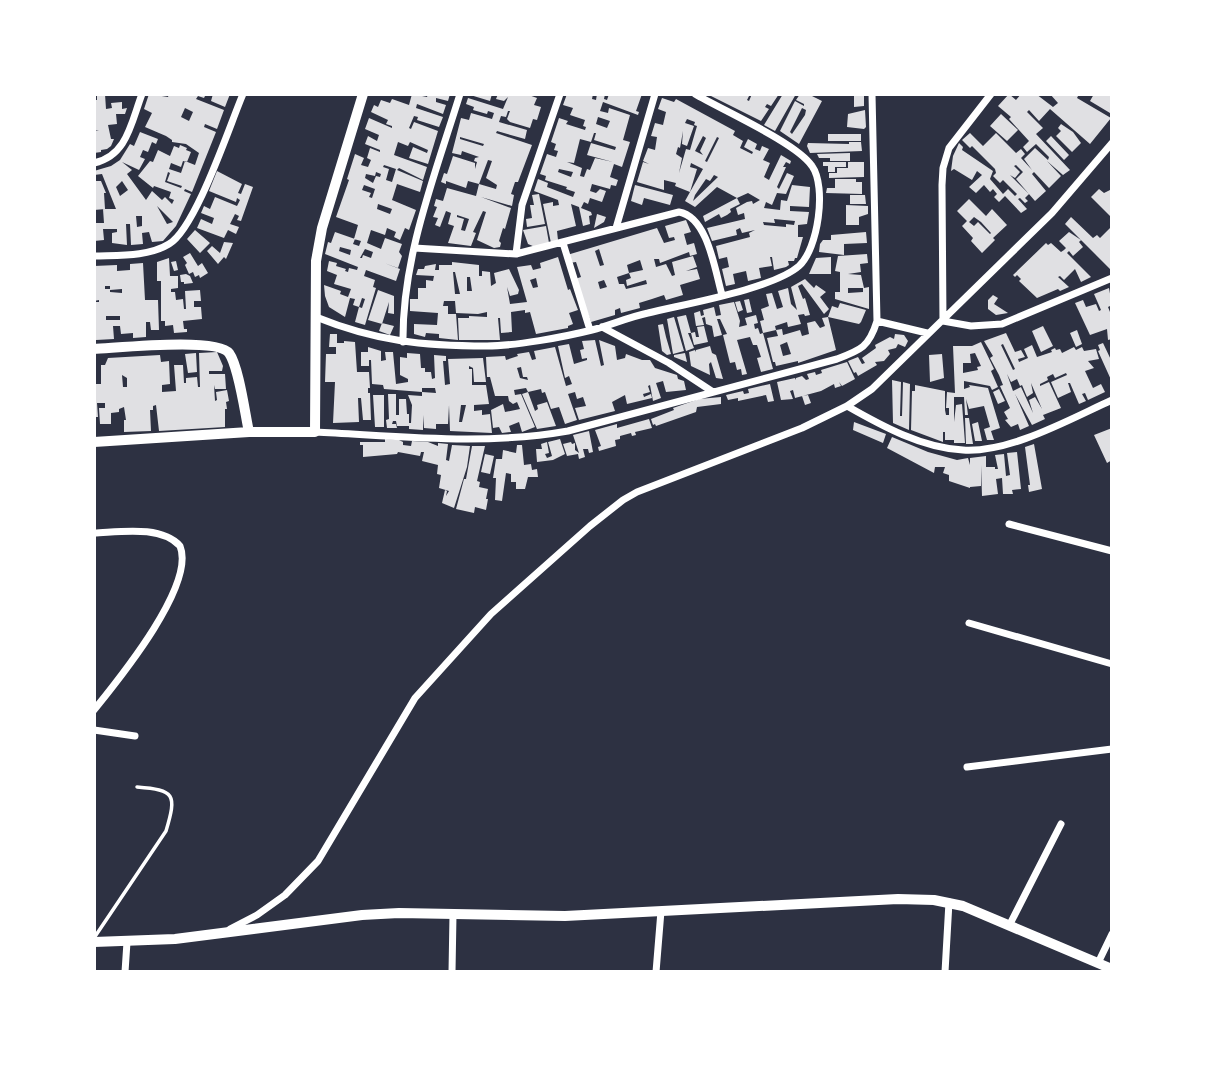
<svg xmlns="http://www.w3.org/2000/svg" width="1206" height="1066" font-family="'Fira Sans Condensed',sans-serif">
  <rect width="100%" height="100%" fill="#2d3142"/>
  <!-- building -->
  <path fill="#e0e0e3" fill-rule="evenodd" d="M97,94H105L106,109L112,108L111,103L122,102V109L127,108L125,114H116L117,124L108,125L111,139H114L111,146L107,149L101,150V152L94,153V131H99L94,130V100H97Z
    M149,94L168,97L169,94H206L204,98L198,96L196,99L224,110L217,129L205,124L204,127L216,132L192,192L185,189L184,191L191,194L176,226L163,241L152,242L149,232L142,233L143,244L131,245L130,224H126L127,245L112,243V233L117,232V229H103L104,240L94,241V223H104L103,209H116L102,174L94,175V171L111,166L120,160L130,144L134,146L140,132L158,139L156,144L152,142L148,152L143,150L140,157L145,159L139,170L122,162L132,170L127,174L146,200L152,191L162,200L165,197L172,204L174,200L169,198L171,192L154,186L153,188L138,176L150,161L153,162L158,150L170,156L174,146L179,148L180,145L187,148L186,150L191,152L187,162L183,161L181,167L171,163L169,169L181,173L185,161L195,165L199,153L186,144L172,142V140L166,136L145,127L152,113L144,109ZM185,108L193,112L189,121L181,117ZM168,172L170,173L167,181L182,186L181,188L165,182ZM122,181L128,190L120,196L116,187ZM157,206L173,222L167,224ZM136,216H142V226L137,227Z
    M213,94H230L225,107L211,101Z
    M412,94L427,97L428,94H450L448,101L436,98V102L446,105L443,114L417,104L416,108L443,117L439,127L417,120L418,117L414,116L409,128L411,129L414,122L438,131L428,164L409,158L413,147L427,153L428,150L410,142L408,146L398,142L394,155L427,167L423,180L399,168L397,170L423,181L420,192L397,184L393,197L392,200L416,210L409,230L405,228L400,240L394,237L396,232L387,228L385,235L371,230L367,243L381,249L385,238L402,244L399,252L402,256L398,268L384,263L400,269L396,281L366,270L364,276L375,280L373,287L376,288L365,325L355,322L359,307L362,308L365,299L362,298L359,307L353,305L355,299L350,298L345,317L329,307L325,296L324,285L341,291L340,294L348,297L351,289L334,284L337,275L327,271L329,261L337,263L336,266L346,269L345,271L348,272L349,268L357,270L358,267L325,254L328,242L331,243L335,232L355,239L353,244L359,246L361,241L354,239L358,225L336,217L349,180L347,179L355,154L364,158L361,165L368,167L371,160L367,158L370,148L380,152V150L365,144L368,136L377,141L379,135L365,129L369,118L392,128V126L386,124L388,120L371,112L374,105L378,107L381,100L390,103L392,99L409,105ZM384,165L396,169L392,182L386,180L389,169L383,167ZM376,172L381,174L380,177L376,176L373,183L365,178L366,174L375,176ZM364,185L375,189L372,198L369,197L371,193L362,190ZM378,204L392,209L390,214L377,209ZM340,247L351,250L350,255L339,251ZM365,249L373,252L371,258L363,255L362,258H360Z
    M467,94H492L490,101Z
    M498,94H526L537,98L534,105L541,107L537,120L533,119L530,128L510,122L507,119L510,111H508L506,117L501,116L499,122L527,130L525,139L497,131L496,133L532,145L518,182H515L511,194L514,195L512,206L481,197L511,208L505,229L503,228L499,241L501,243L500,247L494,248L477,240L486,212L483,211L473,232L476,233L471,246L448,243L454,226L448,224L451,213L446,211L440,227L435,225L438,218L433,217L437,207L434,206L436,199L443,201L447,188L476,196L479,184L496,189L497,185L486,178L492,161L488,160L479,184L468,181L466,188L446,181V184L441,182L444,173L447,174L453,156L475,163V169L477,162L474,161L475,158L479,157L462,151L461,155L452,153L461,118L469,120L471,113L492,119L494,113L488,111L487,114L473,110L474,107L466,104L468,98L503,109L508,97L504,101L496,99ZM460,137L484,144L483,146L460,139ZM457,215L469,219L465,231L461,230L464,219L457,217Z
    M567,94H593L592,99L596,100L597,94H605L604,99L607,100L609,94H642L636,111L639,112L638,115L603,102L600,111L608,113L609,108L630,115L623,140L630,142L622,167L614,164L610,177L618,180L616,186L611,185L610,189L592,184L590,191L596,193L600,189L606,191L602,202L590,198L588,204L584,202L581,208L591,212L592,215L589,216L590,224L583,226L579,207L571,204L576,226L557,231L558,240L551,243L543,204L553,202V206L559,205L558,200L534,191L538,179L548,183L547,187L573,197L575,192L566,189L567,187L545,180L546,176L540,174L547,154L556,157L558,151L554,150L556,144L551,142L559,118L568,121L566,124L585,130L586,127L583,126L585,120L570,115L573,108L563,105ZM598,117L610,121L607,128L596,124ZM594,133H596L594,140L616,147L615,150L591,143L587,155L613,162L595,158L590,170L587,169L584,177L580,176L582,168L567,162L574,163L580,139L591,142ZM559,169L573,172L571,177L558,172Z
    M707,94H750L747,100L749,101L752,94H779L771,106L767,104L765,107L769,109L761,121Z
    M783,94H796L775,131L764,125Z
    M800,94H808L822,101L799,144L780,131L795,101L804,106V104L796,100ZM802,108L806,110L805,115L792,134L790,132Z
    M854,94H864V106L854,107Z
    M1009,94L1016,100L1021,94H1036L1053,107L1058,103L1050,94H1079L1077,98L1111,118L1090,144L1050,109L1039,121L1029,110L1027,112L1043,128L1036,134L1070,170L1063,175L1047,161L1061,176L1049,188L1034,172L1032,174L1046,191L1035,201L1016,179L1023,172L1016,165L1014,166L1020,172L1015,178L1010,175L1029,194L1025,198L1028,201L1025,203L1020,198L1018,199L1027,209L1021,213L1005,196L999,202L994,197L997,194L993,189L990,192L984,185L976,193L969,187L982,175L977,171L972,180L954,169L951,171L953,156L959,143L963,147L962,150L993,171L990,179L1003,194L1008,189L1015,196L1017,194L1003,180L1000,183L993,176L996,173L995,169L972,146L970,148L962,140L970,133L983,146L996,133L1016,153L1021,149L1025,154L1021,158L1032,170L1024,159L1035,148L1048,160L1049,157L1036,144L1027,152L1023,147L1029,141L1009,119L1011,117L998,106Z
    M1094,94H1112L1110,113L1090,101Z
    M662,98L674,102L676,99L735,131L733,135L743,141L740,148L752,154L753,152L744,147L748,139L757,144L755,149L760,151L762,146L769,149L763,160L770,163L764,177L769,180L781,155L791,161L790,164L786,162L783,167H786L777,187L779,189L787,173L794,176L786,194L777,193L772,205L766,202L764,208L780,210L781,200L787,201L792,185L810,187L809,207L790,206V211L809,212L807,224L798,225V237H803L797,258H795L794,261H788L789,265L786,267L774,270L772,257H770L772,266L759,268L761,278L748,281L746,271L733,274L735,284L726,286L722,269L729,267L727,257L719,259L716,246L750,237L749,233L755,230L742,233L740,228L736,230L737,235L712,241L707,228L745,219L744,213L738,215L736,208L747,202L752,201L753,204L760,200L748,193L737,198L740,204L730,209L731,212L727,215L721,218L719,214L705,222L703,216L737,198L717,187L695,207L685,201L690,192L675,186L676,183L664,180V190L637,182L643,162L649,164L643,161L648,148L655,150L657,137L651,136L655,123L663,125L666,112L658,109ZM687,119L695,122L694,125L697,126L690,150L686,149L679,173L682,158L676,154L678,147L680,148L683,131L682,144L687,146L694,126L685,123ZM703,136L706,138L700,151L703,155L695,151ZM717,137L719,138L707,162L705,161ZM691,163L703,169L690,192L697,169L690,167ZM714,175L718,177L693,201L695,195L706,179L710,181ZM774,219L795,221L794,225L786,224V227L764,225L763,222L775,223Z
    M865,110L866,127L864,129L847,127L848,114Z
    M1001,114L1018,130L1007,141L990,126Z
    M1061,124L1073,132L1081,143L1072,152L1056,136L1061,131L1058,128Z
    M828,134H861V141H828Z
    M1051,136L1069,155L1064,160L1046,141Z
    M849,142H861L862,151L810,153L807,146L808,143L849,144Z
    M850,153V161H830V158H819L817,154Z
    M823,162H846V167H835V172H828V166H823Z
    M848,162H864V177L829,178V173H837V168H848Z
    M217,171L242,184L238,193L241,194L245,184L253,187L241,221L237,220L239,216L235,214L230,224L239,227L236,234L228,230L224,238L197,228L201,219L212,224L214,218L201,213L204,206L210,209L215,197L237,206L240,200L237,198L236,202L209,191Z
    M835,179H856V182H862V194L826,193L827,188H835Z
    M94,181H101L106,193H104L105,209L94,210Z
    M635,185L673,195L670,205L644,198L642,205L631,201Z
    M1099,189L1104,193L1110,190L1112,192V218L1091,197Z
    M539,194L545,224L527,227L526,219L532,218L530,205H534L532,195Z
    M850,195H865L866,204H850Z
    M969,199L986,216L992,209L1007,225L993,238L995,240L982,253L971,241L973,238L962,226L967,221L957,211ZM974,217L981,222L991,233L990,234L978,222L974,226L969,222Z
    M846,205L868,206V214L859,217V225H846Z
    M597,214L606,217L604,222L594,228Z
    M1071,217L1093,238L1097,235L1100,238L1112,226V268L1110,269L1065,224Z
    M686,220L691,232L684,234L687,245L694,243L697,254L690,256L689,252L660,263L659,259H654L656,267L666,264L672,276L675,275L672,262L693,256L697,267L686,271L697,269L700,279L680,285L683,295L666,300L664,295L652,299L639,303L640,308L621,313L620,308L615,310V315L591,322L575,279L581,277L576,262L569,263L567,255L657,228L664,243L675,240L674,237L669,238L665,226ZM599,249L604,265L600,266L595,251ZM640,260L643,270L629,273L631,278L626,280L627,286L646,280L647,284L626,289L624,284H619L617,277L629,273L627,265ZM604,280L607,287L600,289L598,282Z
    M546,226L549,243L535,247L528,244L523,230Z
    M195,230L210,243L200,253L187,239Z
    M866,232L867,243L844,244V255L819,252L820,244L823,240H831V235Z
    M1069,232L1081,240L1079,242L1083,247L1073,256L1069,251L1067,253L1091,277L1081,282L1075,269L1064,280L1060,276L1058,277L1069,287L1060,291L1058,289L1037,298L1019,281L1021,279L1017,275L1015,277L1013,275L1046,243L1048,245L1051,243L1061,252L1064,250L1066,248L1059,241Z
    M224,242L233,243L226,259L224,257L218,264L207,251L212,246L220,253Z
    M190,253L198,266L202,263L208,273L200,278L199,275L195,277L193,272L189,274L185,265L187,263L183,257Z
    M867,254L868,263L860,264L861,272L848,274L861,275L864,288L869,287V309L835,299V292H840V272L835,271L838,256ZM848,288H863V292L848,293Z
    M558,257L568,290L570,289L578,310L569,313L573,324L568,326V328L536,334L530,312L525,313V310L511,312L512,332L501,333L500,318H498L500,340H459L458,318H469V316L487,317V312L478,314L456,313L455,301H444L443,306H448V314H456L458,340L439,338V334L426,333L425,337L414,334V324L437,325L438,313L410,311V299H418V288H426V280L433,281L434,276L416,275L418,269H424L425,266L436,264L435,270H439V265H452V262L479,265V276H482V271L490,272L491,286L496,283L494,273L509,269L519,290L518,294L510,296L507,287L510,304L527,302L517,267L531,265L533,270L541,268L540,263ZM453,272H455L460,294H455ZM467,277H470L472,291H467ZM536,278L538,287L533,288L530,280Z
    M831,257V274H809L816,258Z
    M169,258L170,276H178V288L171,289V292H175L176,300L183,299L184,309H186L185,291L200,290L201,301H194V307H201L202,319L183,321L184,329H187V332L174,333L173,325L165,326V321H161V281H157V262Z
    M176,261L178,270L174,271L171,262Z
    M143,263L145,300H158L159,330H151L150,322H146V337L133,338V333L121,334L120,326H113L114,339L96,340L94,302H99V300L94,301V266L117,265V271L130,270V264ZM105,286H110V290L122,289V293L110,292V289H105ZM106,316H120V320H106Z
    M186,274L190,276L193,283L184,284V282H181L180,275Z
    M805,279L814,288L816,285L826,292L820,297L829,309L824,314L802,284L798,286L803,299L805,298L810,315L805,316L804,314L798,315L801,324L788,327L787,322L775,326L776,330L763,333L760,321L764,320L761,309L769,306L766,294L772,293L777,309L783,307L778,291L788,288L791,304L797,310L791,287Z
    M1109,288L1112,305L1108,307L1112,317V339L1108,340L1107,329L1090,335L1075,303L1083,300L1086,307L1096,304L1099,311L1101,310L1094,294Z
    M378,290L394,296V314L388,313L389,302L382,324L368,320Z
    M993,295L998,298L994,304L1008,313L996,315L988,309V300Z
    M749,299L752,312L747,313L744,300Z
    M740,301L743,310L738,312L735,302Z
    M734,302L740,321L739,327L747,325L745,318L756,315L758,323L754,324L755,329L758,328L760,334L763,333L773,369L761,372L757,358L761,357L757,345H753L750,337L737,340L747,374L742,375L741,369L737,370L735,362L730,363L723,335L727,334L720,319H717L722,335L714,337L712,326L706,324L705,317L702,318L704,325L696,326L694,313L700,311L701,316L704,315L703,310L714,307L716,316L721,315L719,305Z
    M840,303L866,310L861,322L859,324L828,317L832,306L838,308Z
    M686,315L691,333H688L694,348L686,351L677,317Z
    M674,317L684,351L673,354L667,319Z
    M828,317L836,350L798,363V361L776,366L775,362H773L767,338L778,336L776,330L782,329L783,335L800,330L802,336L809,334L807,323L815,321L820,328L825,326L822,318ZM787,342L791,354L783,356L780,345Z
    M382,323L394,326L390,335L379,331Z
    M663,324L666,337L671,354L667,355L662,351L658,325Z
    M704,326L708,342L694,345L691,333L695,332L696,337H699L697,327Z
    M1043,326L1053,346L1041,352L1032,331Z
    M1077,330L1082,344L1076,347L1070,333Z
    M1006,333L1015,352L1021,350L1025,357L1018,359L1019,362L1028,358L1024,349L1032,345L1037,357L1052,352L1051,350L1055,348L1056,350L1060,349L1062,353L1074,347L1076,350L1082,347L1084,351L1096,349L1099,359L1088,361L1094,368L1085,371L1093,388L1101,384L1105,392L1088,400L1085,393L1082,394L1086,401L1079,404L1070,383H1068L1071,392L1058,398L1051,382L1067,375L1066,373L1055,378L1053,374L1047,377L1048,380L1040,384V386L1049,382L1061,408L1043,415L1045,419L1032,425L1015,394L1029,426L1020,430L1018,424L1011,427L1005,420L1008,419L1004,412L1010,408L1000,386L1003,385L999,375L990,358L993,356L984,341ZM1003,344L1015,369L1013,370L1001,345ZM1007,374L1011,382L1017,379L1020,386L1022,385L1027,397L1033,393L1031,383L1042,409L1035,397L1029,400L1033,413L1021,387L1013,391Z
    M330,334H337V343H344V341L355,342L357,372H369L370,388H368V393H370L371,420H363L361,398H358L359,422L333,423L335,382H325L326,354H336V347H329Z
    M895,334L904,335L908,341L905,347L898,344L896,348L888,350L890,354L884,361L875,362L877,365L858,376L856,372L854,373L848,361L858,357L862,364L865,363L862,358L876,348L875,345L890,337L894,339Z
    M595,340L601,366L604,365L599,340L615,346L617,360L625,358L626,354L642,360H650L655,368L677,375L678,379L684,381L686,390L666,392L663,381L656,383L661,398L653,401L650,385L648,386L650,392L643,394L644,397L651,394L652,398L627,404L625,395L612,402L615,411L579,420L575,408L586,406L583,397L577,399L575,392L568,394L577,420L565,424L559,407L551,409L545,392L542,393L541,389L528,392L526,388L514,390L515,395L521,394L535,427L522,432L519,422L509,426L511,432L502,433L499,427L493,428L491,410L503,404L505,412L520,409L517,402L513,404L509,401L508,396H495L490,377H487L486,357L505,356L506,360L518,356L517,354L529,352L532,360L536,359L534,351L555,347L566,386L572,384L569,376L565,378L558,346L569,344L574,364L587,360V358L582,359L580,350L584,349L582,341ZM521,367L523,377H527L528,380L520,378L517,368Z
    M981,342L994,369L991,371L998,387L992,390L990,386L964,381V395V389L970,387L969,385L988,388L1000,428L991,431L994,440H987L984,429L990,427L984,406L969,409L966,399L968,415H965L964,397H954V422L956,405L962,404L965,443H954V440H945V432H943V442L911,430L912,391H915V385L945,391V410L946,415H949V408H946L947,392L955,393L953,346H972ZM975,353L981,366L977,367L978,370L963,373V363H971L970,354Z
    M1103,343L1112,362V382L1098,351L1100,350L1098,345Z
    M710,346L712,353L716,355L723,379L716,378L711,362L709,364L710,375L691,366L689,352L695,350L696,352V350Z
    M368,347L381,351V361L386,360L385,352H393L396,384L408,382V379L400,375V357L407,358V353L420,354L421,368H425V372H431L432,379L435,378L434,355L446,356V361H443L445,385L450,384L448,359L483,358L486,382H474L473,368L469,366V369H472V385H486L489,404L474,405V411L482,410V415L490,414L492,433L450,431L449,405L448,424H436V429L424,428L423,415V430L409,429V426H397L396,421H393L392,424H396L397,428H387L386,420L389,419L388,394H396V415H399V399H406L407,414H409V423H411L412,405L408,395L422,396V392L436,393L435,388H422V392L384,389L383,385L372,384L371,360H369V366H361V352H368ZM461,405H466L462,422H459Z
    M217,352L223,366L222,371H209V374H225L226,389H215L214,385L215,401L217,400L216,392L227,390L229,401L226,402L227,409H225V427L159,431L156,405L153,406V410H150L151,431L124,432V420H126L124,407L119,409V412L111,413V424H100L99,408H105V403H97L98,417H94V384H101V365H105L108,358L160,355L161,362L169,361L170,384L162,385V392L176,391L174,365H183L184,383H186V378L197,377L198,387H200L199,353ZM122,375L127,378V387H123Z
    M196,353L197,372L188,373L185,354Z
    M685,353L687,362L674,357V355Z
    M942,354L944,378L930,382L929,355Z
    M847,362L855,379L842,386L839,382L841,386L835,388L834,384L821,391L795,398L793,390L790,391L793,399L781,400L777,382L795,378V380L796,378L802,376L806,380L809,379L807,374L815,372L816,375L822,373L821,370Z
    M892,380L901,382L900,416H902L903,382L910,384L909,430L893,423Z
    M770,384L774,401L768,402L766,395L738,401V398L728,400L726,395L743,391L744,394L749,393L748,389Z
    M999,389L1005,401L998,404L993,392Z
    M528,392L535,411L538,409L537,405L547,402L556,426L537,429L522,394Z
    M373,395H384V427H375Z
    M808,395L811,403L805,405L802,396Z
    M721,397V404L697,407L696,412L656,426L655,424L653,425L651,419L674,410L673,408L699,399Z
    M965,418H969L973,444H966Z
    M649,419L652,428L635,432L636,435L632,436L631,433L620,436V439L615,440L616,446L599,451L598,447L601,446L595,430L617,424V428Z
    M854,422L886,434L883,443L853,430Z
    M978,422L982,441H975L972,424Z
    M1112,428V460L1107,463L1094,435Z
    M589,431L593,452L589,453L588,449H583L585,457L579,459L578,454L567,456L563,444L571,442L572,444L575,443V450L579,453L573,435Z
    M892,437L928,452L957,460L968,458L970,465V458L986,456V467H995V469H998L995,455L1004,454L1006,476L1010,475L1007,453L1017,452L1021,489L1012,490L1013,494H1003L1002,478L996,479L998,494L982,496L981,465V486L970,487V488L949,481V475L943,473L945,467H935L934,473L887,448Z
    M385,439L399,440L403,442V445L411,446L412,441L428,442L438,446V443L448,444L446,460L449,461L452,445L470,446L467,467L454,508L442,503L445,490L447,491L446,496L449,491L439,488L441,475L437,474L438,465L422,461L424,452H421L420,456L398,452L397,454L363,457V445H360V442H385Z
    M560,439L565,454L553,460L537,462L536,449H542L541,444L547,442L549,453L545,454L547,458L552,456L548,442Z
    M1034,444L1042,489L1029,492L1028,485H1030L1025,447Z
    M517,445H522L524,465L531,464L532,470L537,469L538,477H528L525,489H516V482H511V474L506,473L502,501L495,500L496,478H493L496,459H502L503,450L516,453Z
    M472,446H485L477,481L480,482L479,487L488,489L486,499H488L486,510L475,507L474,513L456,509L464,479H466Z
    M485,454L494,456L490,474L481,472Z"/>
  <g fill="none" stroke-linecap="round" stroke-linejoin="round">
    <!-- service -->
    <path stroke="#fff" stroke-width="3.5" d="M94,938L166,831C177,794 175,790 137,787"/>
    <!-- minor -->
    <path stroke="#fff" stroke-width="7" d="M872,94L877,321
      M991,94L949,148L943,168L942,185L943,321L971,326L1002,324L1112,278
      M94,163C127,156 131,123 142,94
      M616,228L655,94
      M563,243L590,330
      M414,248L516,254L679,212C708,217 715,271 722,295
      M516,254L522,205L560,94
      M94,256C118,255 148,257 169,244C196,228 229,127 243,94
      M316,317C375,341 423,346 487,346C515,346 564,337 592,330C611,325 629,317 648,313C684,304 773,289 799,266C818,249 827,187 812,166C797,143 722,110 695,94
      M602,327L669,363L713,392
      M403,342C402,257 435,175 460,94
      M847,406C882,426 922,448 963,450C1010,453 1070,419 1112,400
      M315,432C399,436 484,446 568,431L837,359C861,350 869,347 877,321L927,333
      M1009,524L1112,551
      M94,533C120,532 161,525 180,546C196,585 119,679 94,710
      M969,623L1112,664
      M94,730L135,736
      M967,767L1112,749
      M1010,924L1061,824
      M230,929L257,915L285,895L318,861L415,698L491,614L590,526L623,500L637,492L802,428L847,406L872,389L1052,213L1112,143
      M1098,963L1112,934
      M125,972L127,942
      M452,972L453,915
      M656,972L661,911
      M945,972L949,902"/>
    <!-- secondary -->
    <path stroke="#fff" stroke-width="10" d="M94,349C117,348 217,337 229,353C239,367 245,414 249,432
      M94,442L249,432H315L316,261L322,228L363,94
      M94,942L175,939L362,915L399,913L565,916L898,899L934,900L963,906L1112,969"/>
  </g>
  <!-- border -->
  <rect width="1206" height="1066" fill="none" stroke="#ffffff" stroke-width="192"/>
</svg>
